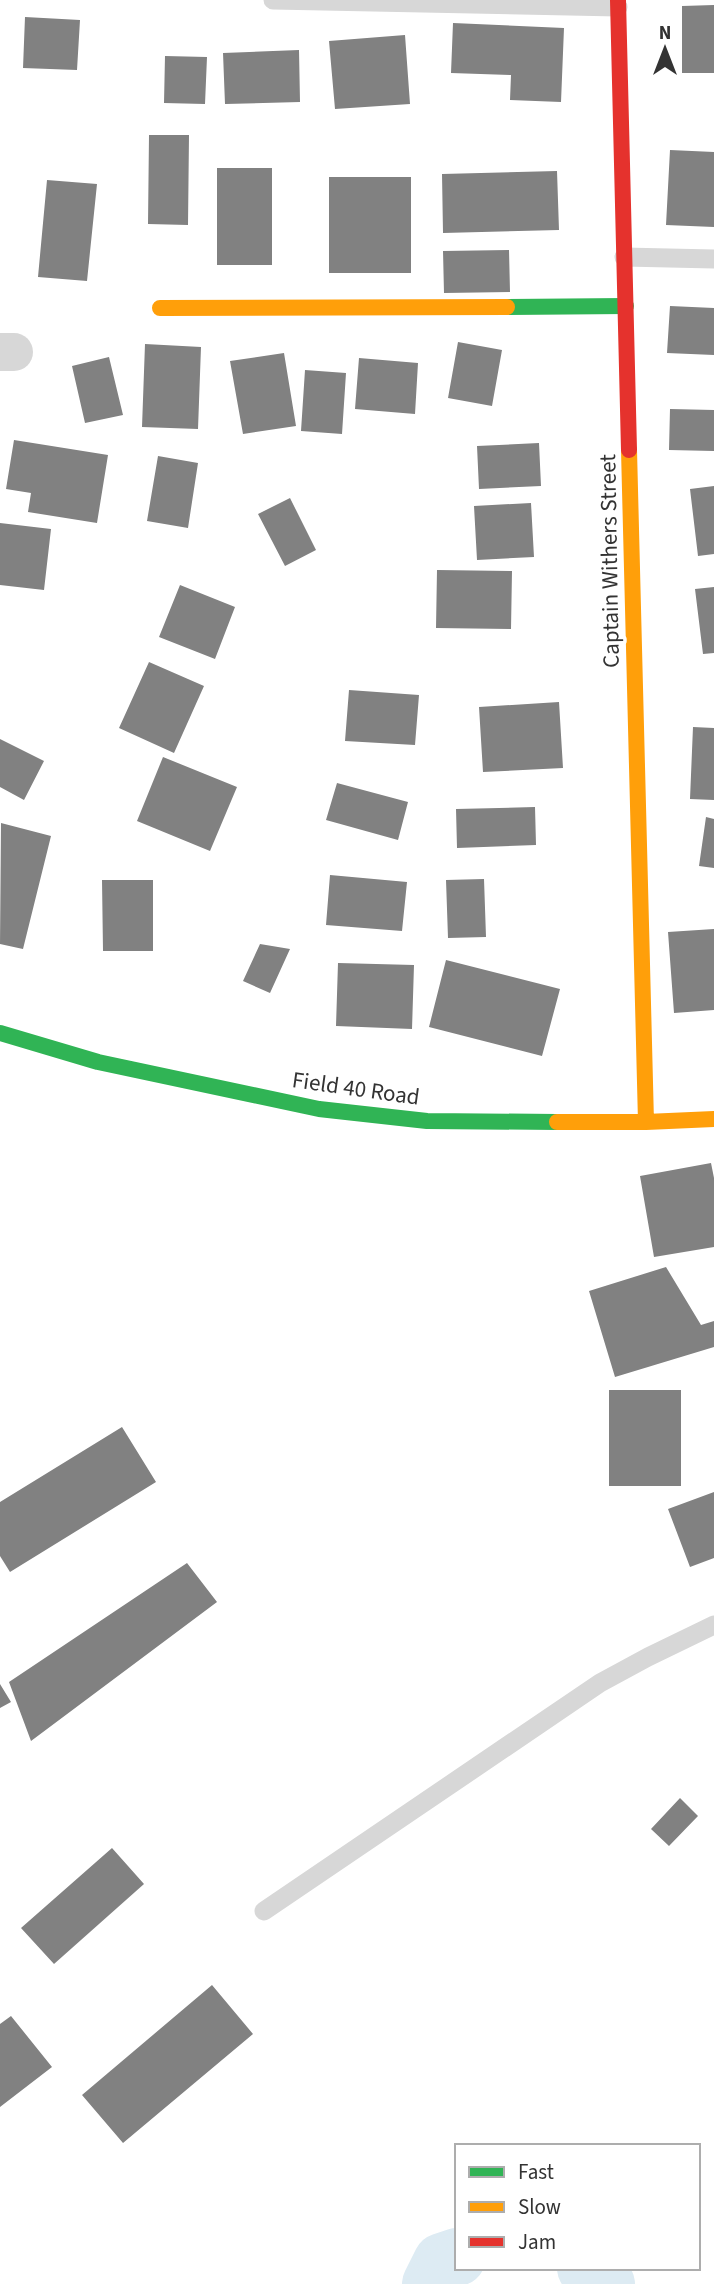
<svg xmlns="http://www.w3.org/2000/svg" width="714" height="2284" font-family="'Source Sans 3',sans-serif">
  <rect width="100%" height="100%" fill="#fff"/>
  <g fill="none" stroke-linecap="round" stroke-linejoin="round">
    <!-- river -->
    <path stroke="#ddebf3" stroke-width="58" d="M586,2268L606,2284
      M431,2284L442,2262L457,2257"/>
  </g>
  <!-- building -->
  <path fill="#818181" d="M714,5V73H682V6Z
    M25,17L80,20L77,70L23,68Z
    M453,23L564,28L561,102L510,100L511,75L451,73Z
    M405,35L410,104L335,109L329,41Z
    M299,50L300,102L225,104L223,53Z
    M165,56L207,57L205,104L164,103Z
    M149,135H189L188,225L148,224Z
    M670,150L714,152V227L666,225Z
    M217,168H272V265H217Z
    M557,171L559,230L443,233L442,174Z
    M329,177H411V273H329Z
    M47,180L97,184L87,281L38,277Z
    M509,250L510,292L444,293L443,251Z
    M670,306L714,308V355L667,353Z
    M458,342L502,350L492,406L448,398Z
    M145,344L201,347L198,429L142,427Z
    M284,353L296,426L243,434L230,361Z
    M109,357L123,415L85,423L72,366Z
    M359,358L418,363L415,414L355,409Z
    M305,370L346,373L342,434L301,431Z
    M670,409L714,410V451L669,450Z
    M14,440L108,455L97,523L28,512L31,493L6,489Z
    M539,443L541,486L479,489L477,446Z
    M158,456L198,463L188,528L147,521Z
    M714,486V554L698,556L690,489Z
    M290,498L316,550L285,566L258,514Z
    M531,503L534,557L477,560L474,506Z
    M0,523L51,529L44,590L0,585Z
    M437,570L512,571L511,629L436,628Z
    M180,585L235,607L215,659L159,637Z
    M714,587V653L703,654L695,589Z
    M149,662L204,686L174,753L119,728Z
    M349,690L419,695L415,745L345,741Z
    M559,702L563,768L483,772L479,707Z
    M693,727L714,728V800L690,799Z
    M0,739L44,761L24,800L0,787Z
    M163,757L237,787L210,851L137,821Z
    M337,783L408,802L398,840L326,820Z
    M535,807L536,845L457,848L456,809Z
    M706,817L714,819V868L699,866Z
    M1,823L51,836L23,949L0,944Z
    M330,875L407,882L402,931L326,925Z
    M484,879L486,937L448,938L446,880Z
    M102,880H153V951H103Z
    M714,929V1010L674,1013L668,932Z
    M260,944L290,949L270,993L243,981Z
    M446,960L560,989L542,1056L429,1027Z
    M338,963L414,965L412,1029L336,1026Z
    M711,1163L714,1178V1247L654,1257L640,1176Z
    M666,1267L701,1325L714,1321V1347L615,1377L589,1291Z
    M609,1390H681V1486H609Z
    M122,1427L156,1482L10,1572L0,1556V1502Z
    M714,1492V1558L690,1567L668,1509Z
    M187,1563L217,1602L31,1741L9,1682Z
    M0,1684L11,1702L0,1708Z
    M680,1798L698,1816L669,1846L651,1829Z
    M112,1848L144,1884L54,1964L21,1928Z
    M212,1985L253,2034L123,2143L82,2095Z
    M11,2016L52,2067L0,2107V2024Z"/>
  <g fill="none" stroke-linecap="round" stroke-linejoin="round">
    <!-- lane -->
    <path stroke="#d7d7d7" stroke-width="19" d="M273,0L618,7
      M624,257L714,259
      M264,1911L600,1683L648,1657L714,1625"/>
    <!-- street -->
    <path stroke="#d7d7d7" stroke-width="38" d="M0,352H14"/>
    <!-- fast -->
    <path stroke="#30b455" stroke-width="16" d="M507,307L626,306
      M0,1033L98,1062L319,1109L427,1121L557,1122"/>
    <!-- slow -->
    <path stroke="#ff9f0a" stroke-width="16" d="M160,308L507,307
      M629,450L646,1122
      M557,1122H646L714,1119"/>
    <!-- jam -->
    <path stroke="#e5322d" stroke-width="16" d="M618,0L629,450"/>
  </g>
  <g text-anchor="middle" stroke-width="7" stroke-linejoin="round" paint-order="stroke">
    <!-- street labels -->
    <g font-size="23" fill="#333" stroke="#fff">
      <text transform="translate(609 561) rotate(-91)" y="8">Captain Withers Street</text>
      <text transform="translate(356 1088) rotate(8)" y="8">Field 40 Road</text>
    </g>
  </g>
  <!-- legend -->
  <rect x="455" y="2144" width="245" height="126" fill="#ffffff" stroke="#adadad" stroke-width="2"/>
  <rect x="469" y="2167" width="35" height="10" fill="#30b455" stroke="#adadad" stroke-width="2"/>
  <text x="518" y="2179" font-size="21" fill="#333333">Fast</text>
  <rect x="469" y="2202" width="35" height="10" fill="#ff9f0a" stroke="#adadad" stroke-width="2"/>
  <text x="518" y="2214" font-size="21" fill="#333333">Slow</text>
  <rect x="469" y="2237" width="35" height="10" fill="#e5322d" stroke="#adadad" stroke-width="2"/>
  <text x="518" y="2249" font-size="21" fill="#333333">Jam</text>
  <!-- north arrow -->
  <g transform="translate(665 49)" stroke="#ffffff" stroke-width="5" paint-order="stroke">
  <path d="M0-5L12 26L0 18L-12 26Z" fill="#333333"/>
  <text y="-10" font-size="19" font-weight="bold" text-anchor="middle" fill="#333333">N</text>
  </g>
</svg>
